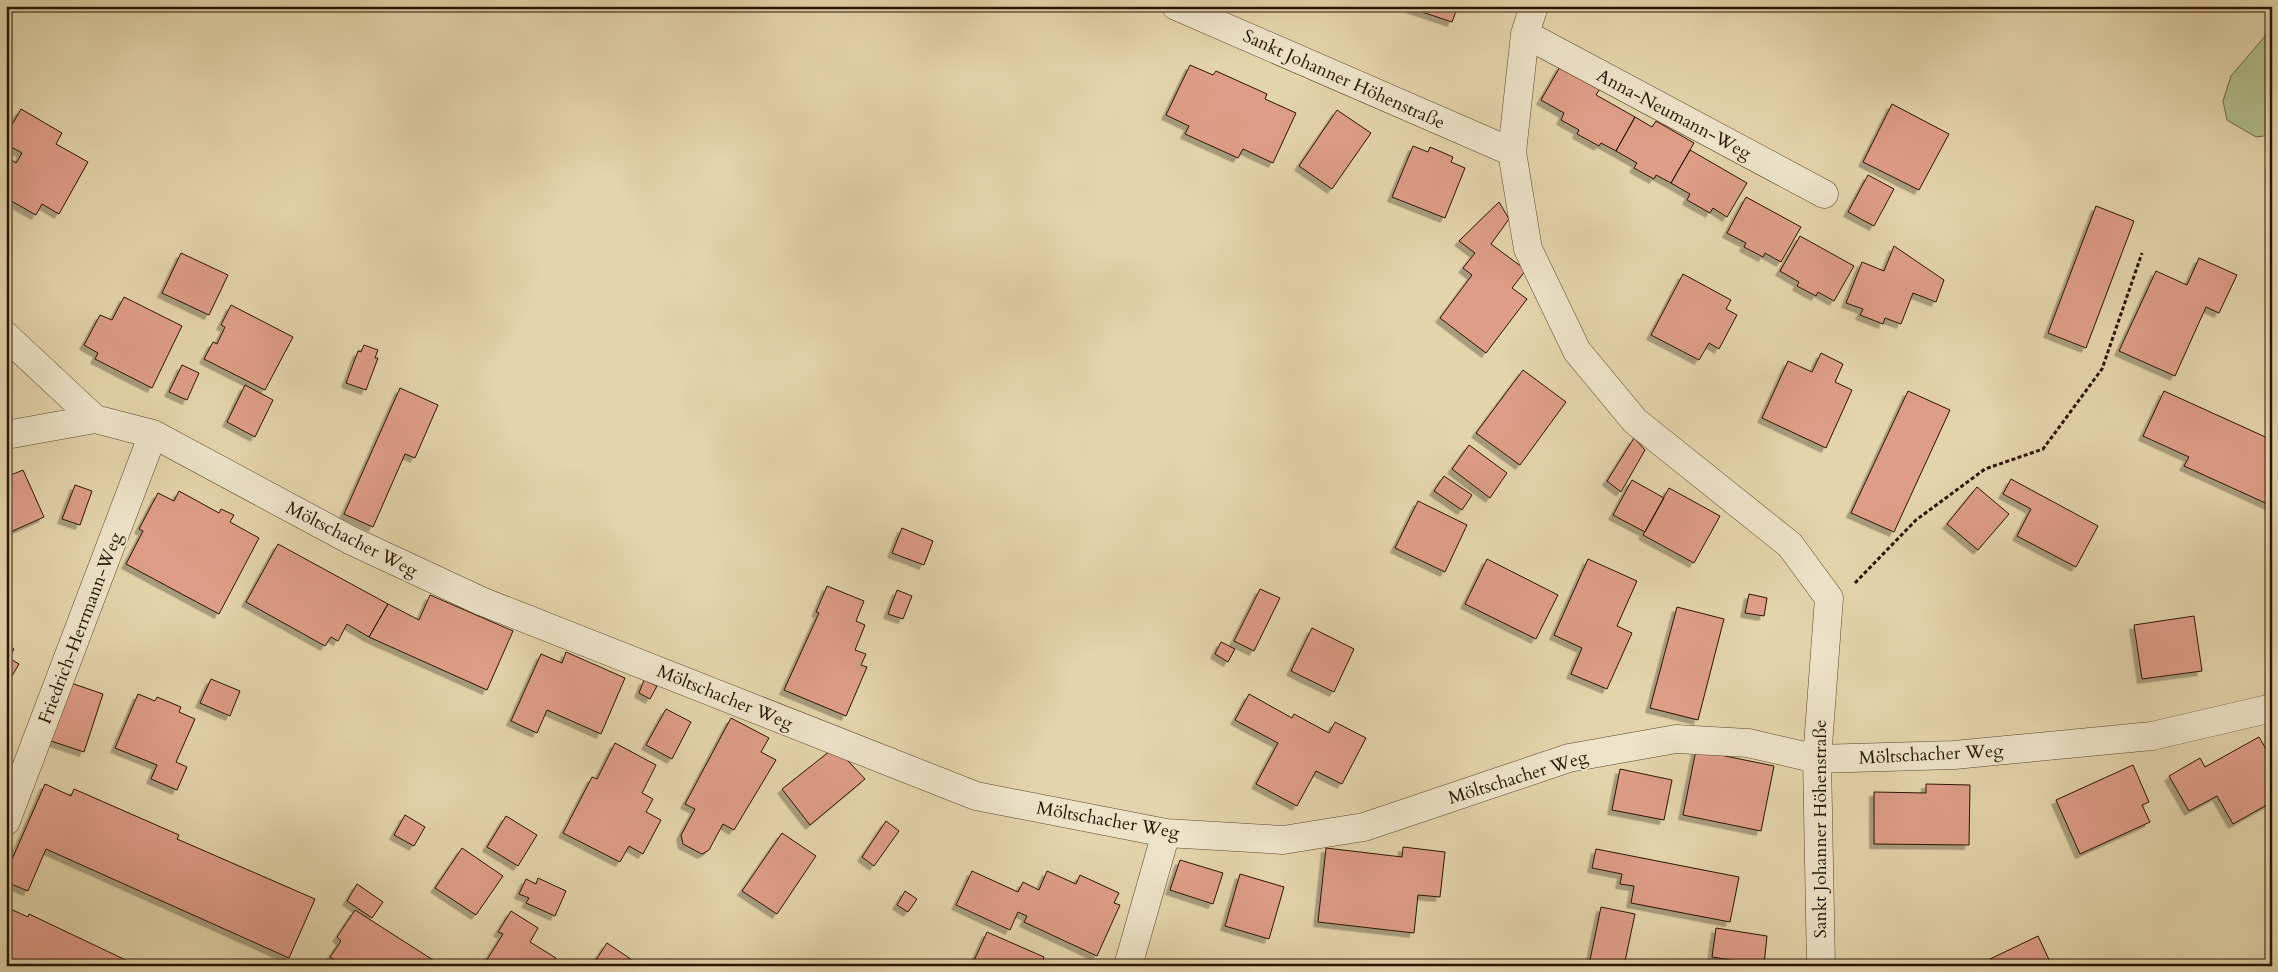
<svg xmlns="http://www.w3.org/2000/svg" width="2278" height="972" font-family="Cardo,serif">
  <defs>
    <filter id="shadow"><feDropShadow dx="-4.5" dy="4.5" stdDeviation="0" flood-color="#0004"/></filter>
  </defs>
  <rect width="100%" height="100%" fill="#e4d4ab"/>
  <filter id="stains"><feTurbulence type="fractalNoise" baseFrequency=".004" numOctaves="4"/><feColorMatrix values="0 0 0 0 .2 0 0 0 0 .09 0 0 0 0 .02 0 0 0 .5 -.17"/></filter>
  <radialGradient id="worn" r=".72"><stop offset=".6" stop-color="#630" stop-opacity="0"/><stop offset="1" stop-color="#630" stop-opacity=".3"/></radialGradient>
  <!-- green -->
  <path fill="#b0be8c" stroke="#6c6946" d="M2272,28V135L2256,137L2227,120L2223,101L2231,76Z"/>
  <!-- building -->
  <path fill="#de9d88" stroke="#291401" filter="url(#shadow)" d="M1404,6H1458L1452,22Z
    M1190,65L1213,75L1216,71L1267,94L1265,99L1296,113L1273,163L1243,149L1238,158L1185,134L1189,126L1166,115Z
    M1561,65L1601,87L1596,95L1635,117L1616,151L1601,143L1599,146L1577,134L1579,130L1561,120L1564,113L1541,100Z
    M1892,104L1949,134L1919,190L1863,162Z
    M21,109L62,133L56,144L88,162L59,214L42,204L36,215L6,198V166L10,159L16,163L22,153L6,144V135Z
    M1337,110L1371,133L1332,189L1299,166Z
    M1635,117L1652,127L1656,121L1694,143L1671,183L1656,175L1654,179L1634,168L1637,163L1616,151Z
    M1413,146L1428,152L1430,147L1453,157L1451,162L1465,168L1445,218L1392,197Z
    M1690,150L1747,183L1727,217L1713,208L1710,213L1687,200L1690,194L1671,183Z
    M1868,175L1894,189L1874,226L1848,212Z
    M1746,197L1801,227L1781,262L1765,253L1763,257L1744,247L1746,243L1727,233Z
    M1499,202L1509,219L1491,244L1526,270L1512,288L1527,299L1486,353L1440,318L1472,275L1463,268L1475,253L1459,241Z
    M2096,206L2134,221L2086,348L2048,333Z
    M1800,236L1854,266L1834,301L1818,292L1816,296L1797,286L1799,282L1780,271Z
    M1894,246L1944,280L1936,302L1913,293L1901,324L1885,318L1883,324L1860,315L1863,309L1846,303L1862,262L1884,271Z
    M181,253L228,275L209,315L162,293Z
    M2199,258L2237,275L2219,313L2206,307L2175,376L2119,351L2156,271L2187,285Z
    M1683,274L1731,300L1726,309L1737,315L1719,349L1709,343L1699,360L1651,335Z
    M124,297L182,326L152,388L95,359L98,353L84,345L100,315L112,320Z
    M231,305L293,337L265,390L204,359L213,342L217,344L225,327L221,325Z
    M364,345L378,350L375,358H378L366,390L346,383L358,351L361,352Z
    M1821,353L1843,364L1835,382L1852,390L1826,448L1762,418L1788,361L1812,372Z
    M182,365L199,373L187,400L169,392Z
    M1523,370L1566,402L1520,465L1476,433Z
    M245,385L273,400L255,437L227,422Z
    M400,388L438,405L415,458L405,454L373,527L344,514Z
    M1908,391L1950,410L1894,532L1851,513Z
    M2164,391L2272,440V506L2184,466L2189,457L2143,436Z
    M1634,438L1645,450L1621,492L1607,481Z
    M1469,445L1507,473L1490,498L1452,469Z
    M23,470L44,517L6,534V477Z
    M1444,476L1472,495L1462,510L1434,491Z
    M2011,479L2098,526L2076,567L2017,536L2031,509L2003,494Z
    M1632,480L1664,498L1645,532L1613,515Z
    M75,485L92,491L80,525L62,519Z
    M1977,487L2009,514L1978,550L1947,524Z
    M1669,488L1720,516L1694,563L1643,535Z
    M179,491L219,513L221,509L234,515L230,522L259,538L219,614L126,564L143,531L139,529L158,493L174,501Z
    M1418,501L1467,525L1445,572L1395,548Z
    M902,528L933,541L924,565L892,553Z
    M278,544L388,604L369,637L347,624L338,641L331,637L325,646L246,602Z
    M1487,559L1558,595L1536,639L1465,604Z
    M1588,559L1637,581L1617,626L1632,633L1607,689L1571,674L1582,648L1554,635Z
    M827,586L864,601L856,621L865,625L855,650L866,654L861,665L867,667L846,716L784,690L819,613L816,612Z
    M1260,589L1280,598L1254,651L1234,641Z
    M897,590L912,596L903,619L888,614Z
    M1749,594L1767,598L1764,616L1745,613Z
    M430,595L513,631L487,690L369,637L388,604L419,620Z
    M1677,607L1724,619L1698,720L1650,708Z
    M2194,616L2202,671L2142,679L2134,625Z
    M1312,628L1354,649L1334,692L1291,671Z
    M1221,642L1235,649L1228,662L1215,654Z
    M6,644L14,649L9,658L19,664L6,686Z
    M566,652L625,678L601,734L547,710L537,733L511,721L541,654L562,663Z
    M211,679L240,691L230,716L200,703Z
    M644,680L657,686L650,699L639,693Z
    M68,682L103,694L84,752L48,740Z
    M138,694L155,701L157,697L181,707L179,712L195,719L176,762L187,767L177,790L151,779L157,765L115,748Z
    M1249,694L1292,718L1294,714L1329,733L1335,722L1366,738L1342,784L1316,771L1297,806L1256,784L1278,743L1235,720Z
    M666,709L691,722L672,759L646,745Z
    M731,718L769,738L761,752L776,760L734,830L723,824L709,850L702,854L683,844L681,835L695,809L685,804Z
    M2259,737L2272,759V802L2233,824L2217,796L2189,811L2169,776L2200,758L2205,767Z
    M615,743L656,765L642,793L653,799L646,812L661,820L643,854L629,846L620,862L563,833L592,777L597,779Z
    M835,747L865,779L810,825L782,789Z
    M1696,750L1774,766L1761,831L1683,815Z
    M2133,765L2149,802L2142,805L2150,822L2080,854L2056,800Z
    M1620,769L1672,780L1664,820L1612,810Z
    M45,784L71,796L74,789L179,835L177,839L315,899L289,958L46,849L28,891L6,882V873Z
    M1926,784L1970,785L1969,845L1874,844V792L1926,793Z
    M405,815L425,827L414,846L394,835Z
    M506,816L537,835L518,866L487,847Z
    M886,821L899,831L874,866L862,857Z
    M782,833L816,856L777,914L742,891Z
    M1403,847L1445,852L1440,897L1418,895L1414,933L1318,922L1326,848L1402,857Z
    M462,848L503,876L476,915L435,888Z
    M1596,849L1739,877L1730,922L1631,903L1634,886L1620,884L1622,874L1592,868Z
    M1180,860L1223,873L1213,904L1170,890Z
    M972,871L1018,892L1023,882L1039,890L1047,871L1076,884L1080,875L1119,893L1114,903L1120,905L1097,956L1024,922L1027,916L1018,912L1010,930L956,905Z
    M1240,874L1284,887L1269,939L1225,926Z
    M538,878L566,891L555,916L526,903L529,898L519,894L526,879L536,884Z
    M357,884L383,902L372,918L347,901Z
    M905,891L917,899L908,912L897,905Z
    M6,907L28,917L29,914L132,963L131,966H6Z
    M1601,907L1635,914L1624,966L1590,960Z
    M355,910L433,960L429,966H343L330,957L341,941L337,937Z
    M511,911L538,928L530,942L556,958L551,966H483L503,934L498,932Z
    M1716,928L1767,936L1764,965L1712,957Z
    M987,932L1044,957L1041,966H963L965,962L972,965Z
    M2038,936L2052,966H1993L1990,959Z
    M607,943L641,966H592Z"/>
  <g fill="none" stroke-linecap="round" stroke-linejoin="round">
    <defs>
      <path id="minor" d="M1176,6L1512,152
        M1534,6L1525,34L1512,152L1528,249L1577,351L1635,421L1790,545L1829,598L1817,759L1821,966
        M1525,34L1824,194
        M6,336L95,419
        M6,435L95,419L153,434L350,540L481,601L976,796L1166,833L1283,840L1364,827L1569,758L1676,739L1748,743L1817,759L1954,755L2152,736L2272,708
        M6,821L153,434
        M1128,966L1166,833"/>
    </defs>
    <!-- minor casing -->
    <use href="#minor" stroke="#58442c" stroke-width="29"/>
    <!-- path -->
    <path stroke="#291401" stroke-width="3" stroke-dasharray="4 2.5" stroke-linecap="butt" d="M1855,583L1916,520L1985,469L2043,449L2102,369L2142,253"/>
    <!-- minor -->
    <use href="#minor" stroke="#ede3c8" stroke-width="28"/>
  </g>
  <g text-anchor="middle" stroke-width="4" stroke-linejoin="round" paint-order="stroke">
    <!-- street labels -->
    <g font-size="18" fill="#291401" stroke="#ede3c8">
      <text transform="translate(1344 79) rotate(24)" y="6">Sankt Johanner Höhenstraße</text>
      <text transform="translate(1674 114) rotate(28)" y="6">Anna-Neumann-Weg</text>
      <text transform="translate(352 539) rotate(27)" y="6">Möltschacher Weg</text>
      <text transform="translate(80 628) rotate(-69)" y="6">Friedrich-Herrmann-Weg</text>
      <text transform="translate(725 697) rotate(22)" y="6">Möltschacher Weg</text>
      <text transform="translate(1931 754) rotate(-3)" y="6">Möltschacher Weg</text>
      <text transform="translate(1518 777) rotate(-17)" y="6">Möltschacher Weg</text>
      <text transform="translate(1108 820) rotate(10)" y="6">Möltschacher Weg</text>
      <text transform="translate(1820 829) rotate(-90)" y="6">Sankt Johanner Höhenstraße</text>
    </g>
  </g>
  <!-- margin -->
  <rect width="2278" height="972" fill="none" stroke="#e4d4ab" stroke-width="25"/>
  <rect x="8" y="8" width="2263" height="957" fill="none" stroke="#291401" stroke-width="2.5"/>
  <rect x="12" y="12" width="2253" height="947" fill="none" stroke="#291401"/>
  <rect width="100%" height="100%" filter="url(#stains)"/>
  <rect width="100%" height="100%" fill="url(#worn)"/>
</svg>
